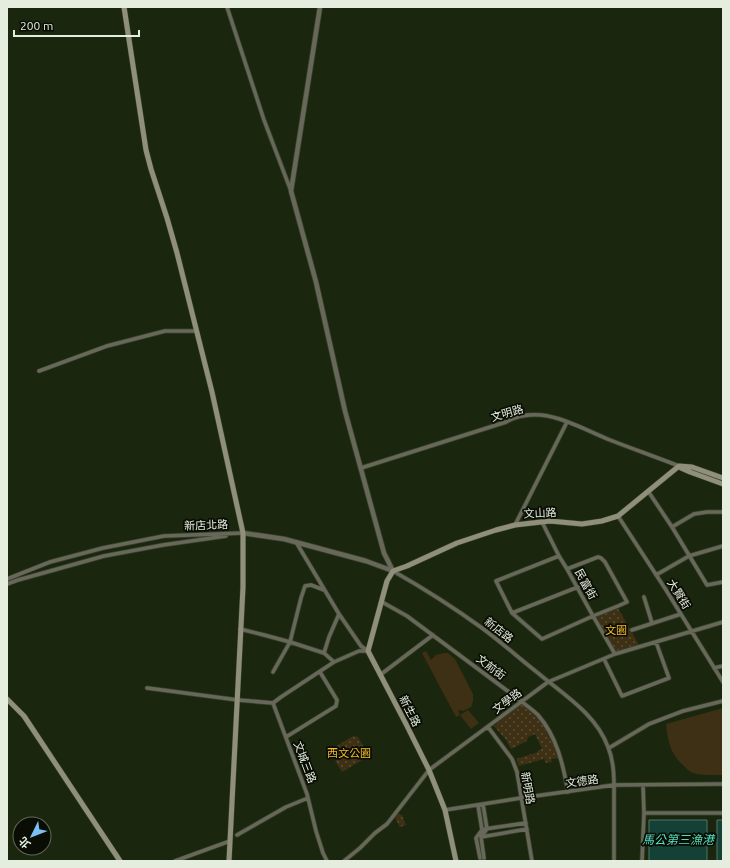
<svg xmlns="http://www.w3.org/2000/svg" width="730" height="868" font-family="Ubuntu,'Noto Sans TC',sans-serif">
  <defs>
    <pattern id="grass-dots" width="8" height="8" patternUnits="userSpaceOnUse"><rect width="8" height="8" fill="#3e3014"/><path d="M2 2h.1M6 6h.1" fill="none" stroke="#5a4e36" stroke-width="1.8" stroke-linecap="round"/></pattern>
  </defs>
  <rect width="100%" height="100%" fill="#1b260e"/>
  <!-- grass -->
  <path fill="url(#grass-dots)" d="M618,608L639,645L616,653L595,617Z
    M521,702L537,717L550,735L560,758L551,759L552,762L546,763L544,759L519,766L516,759L538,752V750L542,749L535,734L528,737L527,741L511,749L506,740L494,726Z
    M353,736L358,737L369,756L342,772L337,764L332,753L333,748Z
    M398,814L402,815L406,825L400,827L395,818Z"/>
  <!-- pitch -->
  <path fill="#3e3014" d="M426,651L431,660L436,655L444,653H448L455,659L473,694V701L471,707L463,711L458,710L460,715L456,717L422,653Z
    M723,708V775C714,775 699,776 691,772C689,771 686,768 684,766C670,754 668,742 666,724Z
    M468,710L479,723L471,729L460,715Z"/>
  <!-- water -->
  <path fill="#144036" stroke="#537468" d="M649,820H707V861H649Z
    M717,820H723V861H717Z"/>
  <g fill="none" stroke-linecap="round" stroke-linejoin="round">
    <defs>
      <path id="minor" d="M227,7L264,120L291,191
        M39,371L107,346L165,331H196
        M361,468L506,422C516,416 529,414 541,415C563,417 590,432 610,440C633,449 656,457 679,466
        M648,491L672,527L707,585L723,582
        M618,516L666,590L723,682
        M542,522L559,556L567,569L593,616L615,654
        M515,525L567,422
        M672,527L694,514L707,512H723
        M296,542L339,614L361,646L368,651
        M559,556L496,581L512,613L542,639L593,616L618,606L627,602L605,562L601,558L598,557L567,569
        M393,571C423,588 453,607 482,628C501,642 519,658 538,673C564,695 596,714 608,747C615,764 614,783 614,801C614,821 614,841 614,861
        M656,575L689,556L723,546
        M7,579L50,562L103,548L164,536L243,533
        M7,584L18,580L104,556L163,545L226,536
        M644,597L652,623
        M382,602L407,616L521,701C527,706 533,710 538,715C557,737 563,764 568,792
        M512,613L578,587
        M240,629L264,635L290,642L324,653L334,662
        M632,630L681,614
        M324,653L329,637L339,614
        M604,659L622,696L669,678L656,642
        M714,668L723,666
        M273,672L290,642L301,598L305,586L311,585L324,590
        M380,675L433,635
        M147,688L238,700L273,703L307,794L316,831L323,853L327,861
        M273,703L281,697L334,662L359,651H367
        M488,727L512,759L517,772L532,861
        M286,737L336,706L337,700L320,672
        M609,748L649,724L683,711L723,701
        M483,804L487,829L481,837L484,858
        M478,805L482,830L476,838L480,858
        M445,810L521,798L614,785L723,784
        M644,813H723
        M485,829L526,823
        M237,835L286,807L308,798
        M481,837L527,829
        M175,861L230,841
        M344,861L360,848L375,833L387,824L429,770L548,682L615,654L723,622
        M642,861L644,813L643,785"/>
      <path id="tertiary" d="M320,7L291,191L316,282L345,411L384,553L393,571
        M243,533L284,539L366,561L393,571"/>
      <path id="secondary" d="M124,7L146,150L151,169L167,218L177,253L212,392L243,533V587L229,861
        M681,468L690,472L723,484
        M7,699L24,716L120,861
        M456,861L445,810L429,770L406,724L368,651L387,581L393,571L407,566L457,543L496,530L515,525L550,521L582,524L602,521L618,516L679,466L692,467L723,478"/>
    </defs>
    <!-- minor casing -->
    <use href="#minor" stroke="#37422b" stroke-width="5"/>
    <!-- tertiary casing -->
    <use href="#tertiary" stroke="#37422b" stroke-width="6"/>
    <!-- secondary casing -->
    <use href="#secondary" stroke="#37422b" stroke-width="6"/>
    <!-- minor -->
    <use href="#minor" stroke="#67675a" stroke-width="3.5"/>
    <!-- tertiary -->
    <use href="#tertiary" stroke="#67675a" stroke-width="4.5"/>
    <!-- secondary -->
    <use href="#secondary" stroke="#8f8f7a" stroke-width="5"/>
  </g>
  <g text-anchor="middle" stroke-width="3.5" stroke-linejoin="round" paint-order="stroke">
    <!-- street labels -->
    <g font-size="11" fill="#e5edde" stroke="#090d04">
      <text transform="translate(507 413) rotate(-16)" y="4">文明路</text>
      <text transform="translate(540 513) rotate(-3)" y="4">文山路</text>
      <text transform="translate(206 525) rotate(-2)" y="4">新店北路</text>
      <text transform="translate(586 584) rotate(61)" y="4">民富街</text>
      <text transform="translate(679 594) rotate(58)" y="4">大賢街</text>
      <text transform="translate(499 630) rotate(38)" y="4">新店路</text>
      <text transform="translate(491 667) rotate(37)" y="4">文前街</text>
      <text transform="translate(507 701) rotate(-37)" y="4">文學路</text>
      <text transform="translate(410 711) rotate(63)" y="4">新生路</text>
      <text transform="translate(305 762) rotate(69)" y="4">文城三路</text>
      <text transform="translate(582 781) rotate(-8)" y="4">文德路</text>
      <text transform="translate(528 788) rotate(80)" y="4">新明路</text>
    </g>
    <!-- park labels -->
    <g font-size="11" fill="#f5ba2d" stroke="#090d04">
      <text x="616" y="634">文園</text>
      <text x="349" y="757">西文公園</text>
    </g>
    <!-- water labels -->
    <g font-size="12" font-style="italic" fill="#54ddbf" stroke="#090d04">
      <text x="678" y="844">馬公第三漁港</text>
    </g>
  </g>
  <!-- border -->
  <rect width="730" height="868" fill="none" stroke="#e5edde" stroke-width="16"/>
  <!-- north arrow -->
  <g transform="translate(32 836) rotate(227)"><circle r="19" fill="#090d04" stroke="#61675b"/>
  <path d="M0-3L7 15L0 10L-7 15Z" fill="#7abff8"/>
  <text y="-6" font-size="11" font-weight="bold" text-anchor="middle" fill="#e5edde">北</text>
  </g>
  <!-- scale -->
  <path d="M14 30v6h125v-6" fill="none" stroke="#e5edde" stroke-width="2"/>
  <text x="20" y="30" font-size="12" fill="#e5edde" stroke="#090d04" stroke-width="3" paint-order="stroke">200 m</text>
</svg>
